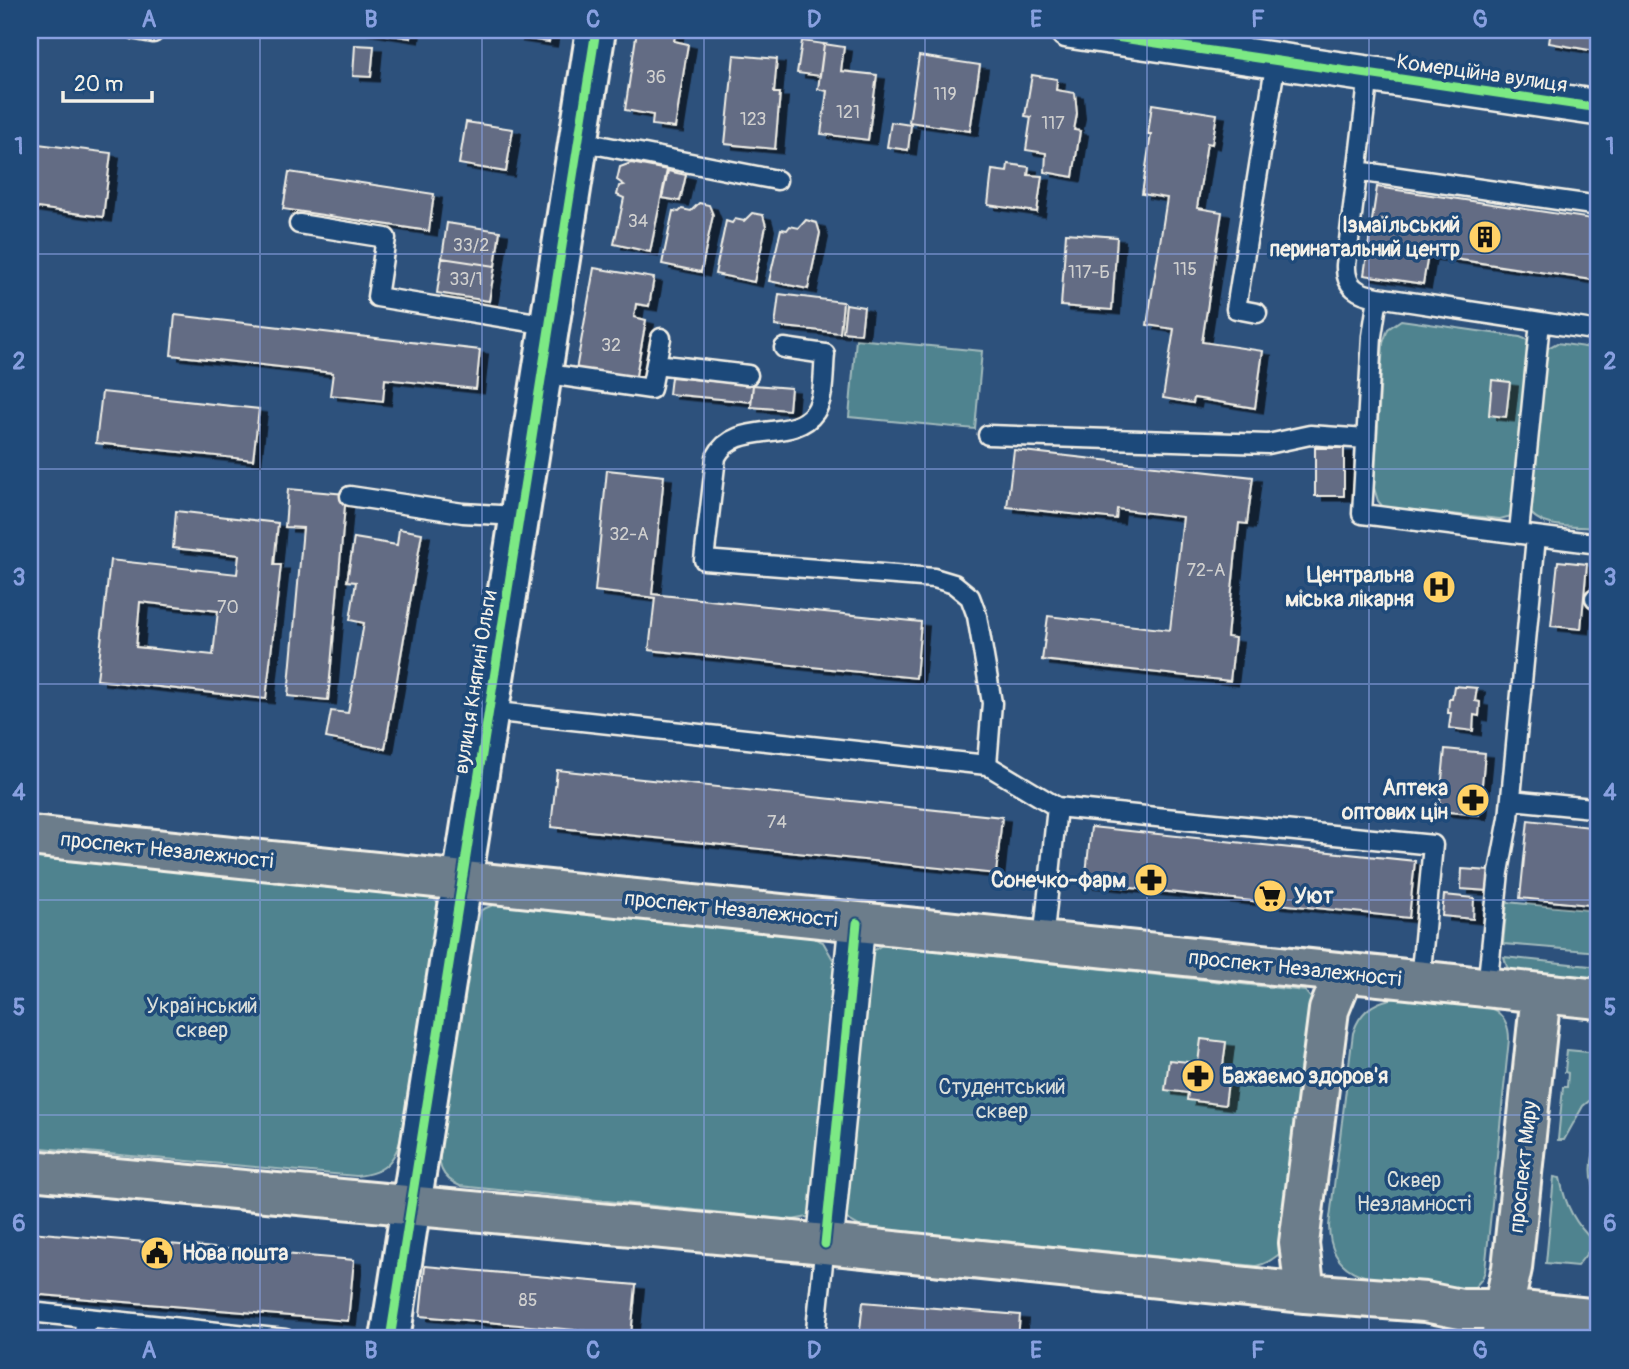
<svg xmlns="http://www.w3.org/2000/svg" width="1629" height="1369" font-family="Pangolin,sans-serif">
  <defs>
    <filter id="shadow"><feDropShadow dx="8" dy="4.5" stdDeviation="0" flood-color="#0009"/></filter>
  </defs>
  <rect width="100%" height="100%" fill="#2d517c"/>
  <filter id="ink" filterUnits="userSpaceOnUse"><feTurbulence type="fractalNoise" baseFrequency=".0143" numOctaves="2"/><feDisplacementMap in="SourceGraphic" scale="14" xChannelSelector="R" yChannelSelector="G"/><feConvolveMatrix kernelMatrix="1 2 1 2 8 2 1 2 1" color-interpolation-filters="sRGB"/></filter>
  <g filter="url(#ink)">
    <!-- green -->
    <path fill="#4f838f" stroke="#a2babc" stroke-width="2" d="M1401,320L1520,337L1530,341L1515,512L1511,516L1500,519L1383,507L1378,501L1374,488L1383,343L1388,329Z
      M856,339L982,351L975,429L849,417Z
      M1557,343L1599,349V528C1578,526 1539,530 1528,509L1546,349Z
      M30,857L432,897L439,904L405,1128C395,1157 390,1173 356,1176L30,1147Z
      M1507,902L1599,911V952L1503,944Z
      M498,903L811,937L823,942L835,963L812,1211L808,1217L792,1220L460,1186C440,1177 438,1165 440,1146L475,928L481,910Z
      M882,945L1305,991L1313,1001L1293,1245C1279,1252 1272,1263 1256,1266L861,1227L847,1219L843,1211L870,953Z
      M1504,957L1599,967V979L1512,971L1507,967Z
      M1398,998C1418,999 1481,1002 1496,1011C1506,1018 1509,1028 1509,1039L1485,1271L1482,1279L1474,1288C1456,1290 1437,1285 1419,1283C1377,1279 1330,1282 1329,1226L1353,1033C1360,1010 1376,1000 1398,998Z
      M1567,1050L1599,1053V1093L1583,1106L1564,1140H1558L1563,1087H1567L1568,1073L1565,1072Z
      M1599,1138V1201C1589,1180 1589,1159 1599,1138Z
      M1554,1177L1560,1178C1565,1205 1575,1224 1595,1243L1577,1266L1546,1263Z"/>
    <!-- building -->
    <path fill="#636c84" stroke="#f4f1e8" stroke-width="2" fill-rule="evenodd" filter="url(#shadow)" d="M359,30H412L411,38Z
      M513,30H551L549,42L515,37L517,30Z
      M637,30H676L674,41L688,44L675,128L652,125L653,115L625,110Z
      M1551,30H1598L1595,51L1549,43Z
      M802,41L824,44L820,76L797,73Z
      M824,44L844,47L841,71L877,75L868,140L821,134L827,91L818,89Z
      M355,45L374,46L371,77L353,76Z
      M734,55L777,59L774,93H780L775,149L725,144Z
      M919,56L980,65L970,131L909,122Z
      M1032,75L1057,79L1056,90L1075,93L1077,114L1074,130L1080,131L1073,177L1045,172L1046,153L1026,150L1031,117L1025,116Z
      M1152,104L1217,114L1212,144L1207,143L1197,208L1222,212L1202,342L1263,351L1255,408L1194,398L1193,403L1163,398L1174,329L1147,325L1167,198L1142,194L1151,134H1148Z
      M466,122L513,129L506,172L459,164Z
      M891,122L911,125L908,150L887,147Z
      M30,143L111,153L103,217L30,207Z
      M631,163L667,170L650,252L614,244L624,198L617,195L619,186L624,185L617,180L620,167Z
      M1008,164L1029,167L1028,175L1042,176L1037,212L988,205L992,170L1007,172Z
      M668,171L686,175L680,201L662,198Z
      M289,172L434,194L429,231L283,209Z
      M1377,187L1599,220V281L1428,255L1423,284L1364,275Z
      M699,203L709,205L713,215L701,272L662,264L673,211L679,212L682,209L691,211Z
      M752,213L763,215L766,226L754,282L715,274L726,221L732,223L735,219L744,221Z
      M806,220L817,223L820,233L808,289L769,281L781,229L787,230L790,226L799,228Z
      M447,223L500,231L495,266L442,258Z
      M1066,233L1117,237L1112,310L1061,306Z
      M442,258L495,266L489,301L437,293Z
      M594,268L654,278L649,306L636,304L634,317L646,320L635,381L576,370Z
      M779,294L843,302L840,333L775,326Z
      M846,304L864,307L861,334L843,332Z
      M175,315L480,350L476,389L385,379L383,401L330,395L333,373L171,355Z
      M671,377L753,385L751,402L669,394Z
      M1492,380L1510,382L1506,417L1489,415Z
      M753,385L791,388L789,410L751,407Z
      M102,392L259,409L253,460L96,443Z
      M1315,448H1344V496H1315Z
      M1014,450L1253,477L1247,524L1239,523L1227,637L1235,638L1230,681L1042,660L1048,616L1170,630L1183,517L1117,509L1116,519L1007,507Z
      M607,470L664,476L652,594L921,622L916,678L649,650L655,598L595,591Z
      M288,489L346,494L328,700L288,696L303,528L285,527Z
      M176,511L278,523L274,565H281L266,699L97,680L110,560L237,574L239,555L173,548ZM140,602L218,611L213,655L136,647Z
      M399,529L422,533L385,749L326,738L331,711L348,713L364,623L350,620L356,582L347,581L354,538L397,545Z
      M1558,561L1587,564L1581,629L1551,626Z
      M1454,686L1477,688L1475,701L1480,702L1479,716L1474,715L1473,731L1449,728L1451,713H1448L1449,699H1452Z
      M1599,735V906L1520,898L1528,820L1590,827Z
      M1445,749L1485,753L1479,815L1439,811Z
      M557,770L1002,817L996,874L551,827Z
      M1091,827L1415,861L1409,918L1085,883Z
      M1462,869L1490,871L1488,891L1461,889Z
      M1444,895L1474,898L1473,919L1442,916Z
      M1201,1039L1226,1042L1223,1066L1230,1067L1225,1105L1187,1100L1188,1093L1165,1090L1169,1060L1198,1063Z
      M30,1232L354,1260L348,1321L30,1294Z
      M425,1266L636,1285L631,1335L420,1316Z
      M863,1302L1020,1315L1018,1339H859Z"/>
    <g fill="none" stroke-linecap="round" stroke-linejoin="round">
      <defs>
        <path id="service" d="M136,30L153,33V30
          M1369,74L1346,265C1345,287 1358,294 1378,297L1599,331
          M578,141L777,180
          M1357,171L1599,206
          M299,224L386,238L377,297L549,325
          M1378,297L1372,336L1362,514L1599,544
          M1257,313L1236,309L1276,60
          M656,364L748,375
          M541,373L651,389L661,338
          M988,435L1268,444L1310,435L1366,439
          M350,496L463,513L519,516
          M1519,532L1540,322
          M1595,598H1599
          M488,711L987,765L992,703L977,616L970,597L954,584L934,578L704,560L716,457C736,418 793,444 815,412C825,398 823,371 825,354L784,348
          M987,765L1057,807L1433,845L1420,981
          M1511,800L1592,808
          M1043,942L1057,807
          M1487,988L1499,872L1509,818L1536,537
          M30,1312L285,1339
          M84,1339L85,1318
          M815,1339L825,1244"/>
        <path id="minor" d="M1068,30L1599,108
          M825,1244L857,923"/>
        <path id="tertiary" d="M390,1339L596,30"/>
        <path id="primary" d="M30,836L1599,999
          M30,1170L825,1244L1305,1293L1425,1302L1461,1309H1503L1599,1319
          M1305,1293L1299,1243L1329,1010L1344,973
          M1502,1339L1503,1309L1512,1268L1541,993"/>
      </defs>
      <!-- service casing -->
      <use href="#service" stroke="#f4f1e8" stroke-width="23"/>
      <!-- minor casing -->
      <use href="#minor" stroke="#f4f1e8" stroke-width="40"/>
      <!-- tertiary casing -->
      <use href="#tertiary" stroke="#f4f1e8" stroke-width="44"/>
      <!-- primary casing -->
      <use href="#primary" stroke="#f4f1e8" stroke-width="44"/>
      <!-- service -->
      <use href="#service" stroke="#1f4a7a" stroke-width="18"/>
      <!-- minor -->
      <use href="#minor" stroke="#1f4a7a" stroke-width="35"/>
      <!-- tertiary -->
      <use href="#tertiary" stroke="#1f4a7a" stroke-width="38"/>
      <!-- primary -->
      <use href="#primary" stroke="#6c7d8b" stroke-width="38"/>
      <defs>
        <path id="cycleway" d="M1068,30L1599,108
          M825,1244L857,923
          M390,1339L596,30"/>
      </defs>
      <!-- cycleway casing -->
      <use href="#cycleway" stroke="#1f4a7a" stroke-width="13"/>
      <!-- cycleway -->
      <use href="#cycleway" stroke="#7ce984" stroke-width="9"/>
    </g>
  </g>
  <!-- grid -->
  <path fill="none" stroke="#88a0e0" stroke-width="2" stroke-opacity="0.55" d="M260,30V1339M482,30V1339M704,30V1339M925,30V1339M1147,30V1339M1369,30V1339M30,254H1599M30,469H1599M30,684H1599M30,900H1599M30,1115H1599"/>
  <!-- icons -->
  <defs>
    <symbol id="building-disc" viewBox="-11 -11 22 22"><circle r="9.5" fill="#ffd166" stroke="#1f4a7a"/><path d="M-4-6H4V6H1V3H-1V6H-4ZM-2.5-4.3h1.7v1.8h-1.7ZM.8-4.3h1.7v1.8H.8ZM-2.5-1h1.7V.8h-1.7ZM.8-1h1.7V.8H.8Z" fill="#111"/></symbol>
    <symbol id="hospital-disc" viewBox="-11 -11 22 22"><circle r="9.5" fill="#ffd166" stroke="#1f4a7a"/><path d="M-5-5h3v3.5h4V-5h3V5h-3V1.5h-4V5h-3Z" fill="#111"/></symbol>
    <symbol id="pharmacy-disc" viewBox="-11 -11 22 22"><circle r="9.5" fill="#ffd166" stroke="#1f4a7a"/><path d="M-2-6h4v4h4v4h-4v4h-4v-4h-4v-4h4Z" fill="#111"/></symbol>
    <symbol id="supermarket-disc" viewBox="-11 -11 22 22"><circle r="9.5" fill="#ffd166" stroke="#1f4a7a"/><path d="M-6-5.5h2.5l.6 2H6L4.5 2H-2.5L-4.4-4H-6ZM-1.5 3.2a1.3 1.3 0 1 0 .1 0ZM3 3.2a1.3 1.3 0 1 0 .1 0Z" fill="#111"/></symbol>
    <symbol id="civic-disc" viewBox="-11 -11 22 22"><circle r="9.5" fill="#ffd166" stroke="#1f4a7a"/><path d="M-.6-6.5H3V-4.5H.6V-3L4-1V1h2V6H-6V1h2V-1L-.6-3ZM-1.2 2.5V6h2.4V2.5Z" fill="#111"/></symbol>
  </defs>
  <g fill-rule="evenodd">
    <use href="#building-disc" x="1466" y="218" width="38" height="38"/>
    <use href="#hospital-disc" x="1420" y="568" width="38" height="38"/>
    <use href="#pharmacy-disc" x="1454" y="781" width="38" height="38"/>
    <use href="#pharmacy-disc" x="1132" y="861" width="38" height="38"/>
    <use href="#supermarket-disc" x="1251" y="877" width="38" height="38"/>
    <use href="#pharmacy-disc" x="1179" y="1057" width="38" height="38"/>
    <use href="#civic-disc" x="138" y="1234" width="38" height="38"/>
  </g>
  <g text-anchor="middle" stroke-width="7" stroke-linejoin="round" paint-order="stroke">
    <!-- number labels -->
    <g font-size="18" fill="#d0d0cf">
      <text x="656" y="83">36</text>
      <text x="945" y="100">119</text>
      <text x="848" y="118">121</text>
      <text x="753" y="125">123</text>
      <text x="1053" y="129">117</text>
      <text x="638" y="227">34</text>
      <text x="471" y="251">33/2</text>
      <text x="1185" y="275">115</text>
      <text x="1089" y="278">117-Б</text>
      <text x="466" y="285">33/1</text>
      <text x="611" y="351">32</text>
      <text x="629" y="540">32-А</text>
      <text x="1206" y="576">72-А</text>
      <text x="228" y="613">70</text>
      <text x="777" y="828">74</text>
      <text x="528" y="1306">85</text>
    </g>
    <!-- street labels -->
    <g font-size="21" fill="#f4f1e8" stroke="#1f4a7a">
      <text transform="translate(1482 73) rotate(8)" y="7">Комерційна вулиця</text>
      <text transform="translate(475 682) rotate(-81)" y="7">вулиця Княгині Ольги</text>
      <text transform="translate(167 850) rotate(6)" y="7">проспект Незалежності</text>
      <text transform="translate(731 909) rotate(6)" y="7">проспект Незалежності</text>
      <text transform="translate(1295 968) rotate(6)" y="7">проспект Незалежності</text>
      <text transform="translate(1523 1167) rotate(-84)" y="7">проспект Миру</text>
    </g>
    <!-- poi labels -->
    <g font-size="21" font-weight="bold" fill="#f4f1e8" stroke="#1f4a7a" text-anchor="end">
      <text x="1460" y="232">Ізмаїльський<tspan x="1460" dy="24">перинатальний центр</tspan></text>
      <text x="1414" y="582">Центральна<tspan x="1414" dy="24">міська лікарня</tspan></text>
      <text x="1448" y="795">Аптека<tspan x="1448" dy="24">оптових цін</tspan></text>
      <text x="1126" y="887">Сонечко-фарм</text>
      <text x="1294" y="903" text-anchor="start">Уют</text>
      <text x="1222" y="1083" text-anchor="start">Бажаємо здоров'я</text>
      <text x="182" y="1260" text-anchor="start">Нова пошта</text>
    </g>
    <!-- park labels -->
    <g font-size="21" fill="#dbe0db" stroke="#1f4a7a">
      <text x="202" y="1013">Український<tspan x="202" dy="24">сквер</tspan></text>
      <text x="1002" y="1094">Студентський<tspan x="1002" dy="24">сквер</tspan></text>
      <text x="1414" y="1187">Сквер<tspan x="1414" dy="24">Незламності</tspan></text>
    </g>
  </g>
  <!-- margin -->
  <rect width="1629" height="1369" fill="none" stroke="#1f4a7a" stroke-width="77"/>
  <!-- scale -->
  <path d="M63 91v10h89v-10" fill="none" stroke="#f4f1e8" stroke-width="3.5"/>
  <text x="74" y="91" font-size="21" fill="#f4f1e8" stroke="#1f4a7a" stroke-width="5" paint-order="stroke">20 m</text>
  <rect x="38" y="38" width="1552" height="1292" fill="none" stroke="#88a0e0" stroke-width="2.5"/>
  <g font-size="23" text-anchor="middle" font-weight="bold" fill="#88a0e0">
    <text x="149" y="27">A</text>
    <text x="371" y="27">B</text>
    <text x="593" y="27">C</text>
    <text x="814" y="27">D</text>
    <text x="1036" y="27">E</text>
    <text x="1258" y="27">F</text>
    <text x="1480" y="27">G</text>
    <text x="19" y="154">1</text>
    <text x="1610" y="154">1</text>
    <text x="19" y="369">2</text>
    <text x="1610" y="369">2</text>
    <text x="19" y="585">3</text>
    <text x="1610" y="585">3</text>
    <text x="19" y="800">4</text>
    <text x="1610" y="800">4</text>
    <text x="19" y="1015">5</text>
    <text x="1610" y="1015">5</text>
    <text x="19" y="1231">6</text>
    <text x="1610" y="1231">6</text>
    <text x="149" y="1358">A</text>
    <text x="371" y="1358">B</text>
    <text x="593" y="1358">C</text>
    <text x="814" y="1358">D</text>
    <text x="1036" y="1358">E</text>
    <text x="1258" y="1358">F</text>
    <text x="1480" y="1358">G</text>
  </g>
</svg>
